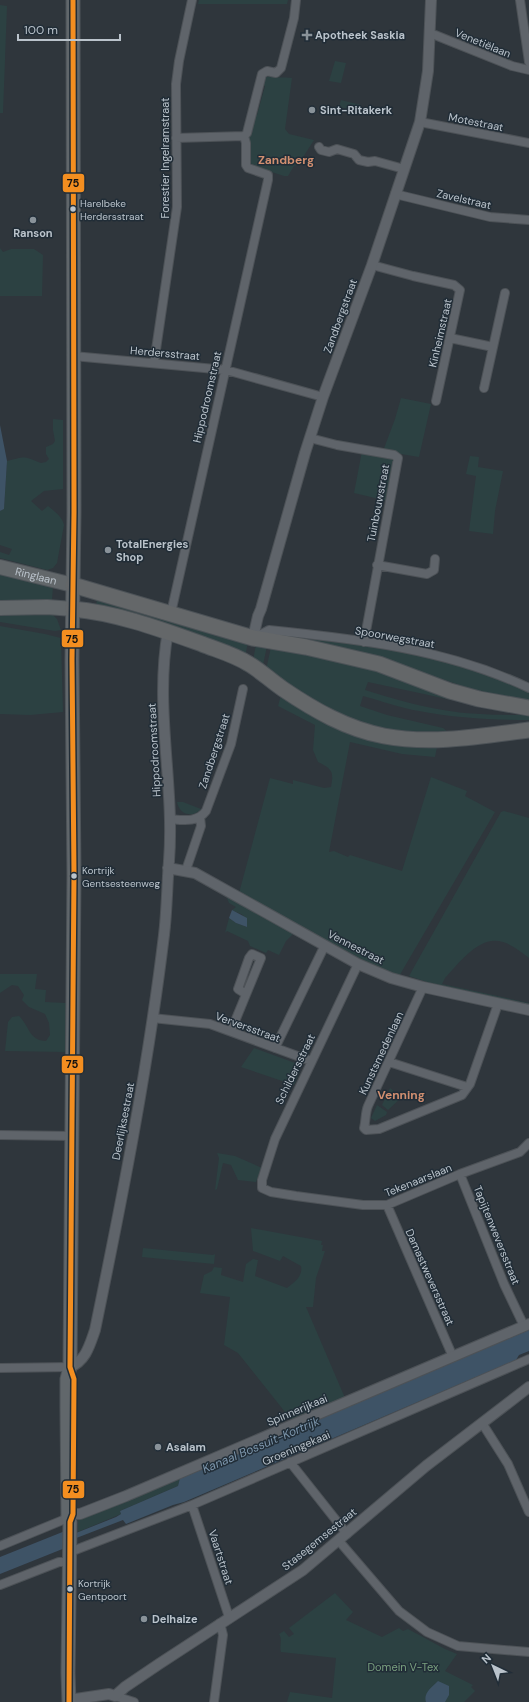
<svg xmlns="http://www.w3.org/2000/svg" width="529" height="1702" font-family="'DM Sans',sans-serif">
  <rect width="100%" height="100%" fill="#2f363c"/>
  <!-- green -->
  <path fill="#2c4142" d="M199,0H288L287,4H198Z
    M0,5L7,6L3,113H0Z
    M335,61L346,63L341,83L329,81Z
    M270,76C278,78 284,77 292,78L285,129L289,134L314,140L298,165L294,166L288,176H284L253,166L250,162L247,138L255,115H257L265,86L262,85L266,77Z
    M341,100L361,105L360,113L339,107Z
    M0,248L3,252L11,249H34L43,255L42,296H0Z
    M401,398L431,404L419,457L383,451L395,419Z
    M53,419L63,420V489L44,491L31,501L42,511L48,506C55,512 62,516 64,525L57,563L53,568L47,570L0,558V552L9,555L12,549L0,545V511L4,509L7,461C26,456 23,456 41,463L46,462L49,459L46,454V447L53,444L55,441L53,430Z
    M362,451L395,457L388,501L354,493Z
    M470,456L479,457L478,467L503,471L495,511L493,534L469,531L476,476L466,474Z
    M0,573L53,586L52,600H0Z
    M97,599L185,625L216,636L248,642L245,657L96,607Z
    M52,614L57,619L61,630L55,631L0,622V615Z
    M0,626L45,634L61,638L63,712L30,715L0,714Z
    M274,634L396,649L476,669L529,692V700C478,696 432,674 383,659C348,648 310,642 274,634Z
    M256,644L267,646L263,665L253,661Z
    M271,647L352,662L455,698L453,700L447,699L368,682L365,690C391,698 417,706 443,710C471,715 500,715 529,715V720C492,720 455,718 419,711C400,708 382,701 363,696L360,706L387,715L443,728L449,733C428,733 406,734 385,730C340,721 304,694 266,670Z
    M281,695L316,717L437,747L435,757L402,754L350,742L329,852L334,851L348,857L350,855L402,871L431,777L467,791L465,796L495,812L398,978L334,945L239,893L270,778L293,784V780L324,788L331,787C334,771 332,769 318,762L313,750L315,725L278,706Z
    M177,802H183L201,809C192,819 179,814 177,802Z
    M504,811L529,818V958C521,952 513,945 503,942C480,934 459,963 445,978L442,984L529,1003V1006L426,984L427,982L409,976L501,812Z
    M230,896L294,933L286,941L279,955L268,950L266,953L250,946L248,941L227,931L225,933L229,918L236,923L247,927C245,913 244,916 232,910L236,907L229,903L227,898Z
    M0,974H37L35,989L46,990L45,1002L66,1003L65,1052L5,1051L8,1022L12,1017L19,1016C29,1025 29,1041 46,1041L50,1035L49,1023L45,1014L29,1007L22,1000L24,995L18,986L12,985L0,993Z
    M254,1048L298,1064L300,1071L294,1085L241,1067Z
    M390,1088L402,1097L388,1110L382,1105Z
    M377,1105L387,1112L386,1115L375,1121L371,1118Z
    M217,1153L235,1156L262,1168L256,1182L238,1180L231,1165L223,1163L217,1189L215,1190L219,1158Z
    M251,1228L322,1241L321,1245H323L322,1251H325L316,1278L313,1307H306L345,1398L293,1422L238,1353L224,1345L230,1297L200,1293L204,1275L212,1271L214,1267L222,1268L221,1275L243,1282L246,1264L253,1259L258,1260L255,1276L287,1288C295,1282 303,1276 301,1266L283,1256L280,1261L253,1251Z
    M143,1248L213,1255L215,1254L214,1264L142,1257Z
    M180,1478L178,1486L120,1511L121,1514L78,1532V1519Z
    M335,1593L353,1612L346,1620L382,1637L399,1628L403,1631L408,1629L445,1649L457,1654L445,1671L473,1685L471,1687L475,1691L464,1702H287L290,1692L332,1698L336,1658L281,1652C279,1645 283,1640 279,1634L284,1631L289,1637L294,1634L289,1628Z"/>
  <!-- water -->
  <path fill="#3e5366" d="M0,425L7,461L4,509L0,511Z
    M232,910L247,918V927L236,923L229,918Z
    M529,1329V1351L519,1355L516,1360L184,1502L173,1505L126,1524L123,1520L66,1542L65,1548L0,1574V1557L65,1531L66,1537L116,1517L121,1514L120,1511L178,1486L180,1478Z
    M438,1681L449,1686V1695L445,1702H426C423,1693 432,1687 438,1681Z"/>
  <g fill="none" stroke-linecap="round" stroke-linejoin="round">
    <defs>
      <path id="minor" d="M520,0L529,62
        M430,35H435L512,66L529,70
        M420,122L529,143
        M176,138L244,136
        M319,147L321,150L329,152L337,149L354,154L359,160L368,162L375,161L404,169
        M395,194L490,217L529,220
        M372,265L413,276L454,285L460,290L436,401
        M450,338L493,347
        M73,356L226,370L323,397
        M154,363L177,207L176,84L179,61L192,0
        M484,388L505,293
        M310,438L337,445L394,455L398,458L364,642
        M377,565L427,574L434,570L435,559
        M171,613L268,180V175L248,168L246,165V143L244,136L247,133L262,74L267,71L276,73L281,68L294,18L296,0
        M256,637L269,630C358,639 447,649 529,688
        M169,819C183,820 197,823 206,811L231,744L243,689
        M186,870L201,826L200,817
        M358,964L275,1139L262,1180V1188L271,1192L296,1196L363,1205H387L460,1174L520,1152L529,1143
        M423,987L368,1106C365,1113 366,1121 364,1128L366,1130L379,1129L462,1095L470,1084L498,1004
        M152,1018L210,1024L311,1061
        M231,1031L261,958L252,954L249,958L238,989L246,994
        M275,1048L325,945
        M389,1062L467,1087
        M0,1135L72,1136
        M460,1174L504,1284L524,1326
        M387,1205L453,1357
        M0,1368L70,1367
        M482,1423L508,1464L529,1512
        M290,1462L347,1534
        M192,1505L229,1617
        M339,1541L399,1611L427,1632L458,1646L529,1652
        M0,1546L63,1520L68,1516
        M70,1552L192,1505L529,1359
        M0,1585L59,1562H70
        M115,1696L134,1702
        M214,1702L223,1635L220,1623"/>
      <path id="tertiary" d="M253,638L258,616L261,609L305,453L323,397L372,265L420,122L428,71L431,0
        M168,868L195,873L358,964L391,978L423,987L529,1010
        M70,1367C86,1361 90,1344 95,1330C122,1199 148,1068 164,935C167,911 167,886 169,861C175,785 154,708 168,631
        M73,1514H80L126,1496L529,1324
        M69,1700L109,1694L115,1696L125,1687L159,1664L303,1570L426,1466L529,1387"/>
      <path id="primary" d="M69,1702L68,1673L70,1522L68,1516L67,1407V1379L70,1367L74,874L72,659L74,512L73,0"/>
      <g id="trunk">
        <path id="s1" d="M0,567L73,585"/>
        <path d="M0,608L47,607L73,609"/>
      </g>
      <path id="motorway" d="M73,585L253,638L306,647L379,664L450,691L479,699L529,708
        M73,609C117,613 160,629 202,644C217,650 235,655 249,664C261,671 271,681 283,689C314,710 347,729 384,736C432,745 482,736 529,730"/>
    </defs>
    <!-- minor casing -->
    <use href="#minor" stroke="#4d5257" stroke-width="10"/>
    <!-- tertiary casing -->
    <use href="#tertiary" stroke="#4d5257" stroke-width="12"/>
    <!-- primary casing -->
    <use href="#primary" stroke="#4d5358" stroke-width="15"/>
    <!-- trunk casing -->
    <use href="#trunk" stroke="#4c5257" stroke-width="16"/>
    <!-- motorway casing -->
    <use href="#motorway" stroke="#4c5257" stroke-width="17"/>
    <!-- minor -->
    <use href="#minor" stroke="#5f646a" stroke-width="8"/>
    <!-- tertiary -->
    <use href="#tertiary" stroke="#5f646a" stroke-width="10"/>
    <!-- primary -->
    <use href="#primary" stroke="#61676b" stroke-width="13"/>
    <!-- trunk -->
    <use href="#trunk" stroke="#62676a" stroke-width="14"/>
    <!-- motorway -->
    <use href="#motorway" stroke="#646769" stroke-width="15"/>
    <defs>
      <path id="bus-1" d="M69,1702L70,1522L73,1514L74,1379L70,1367L74,874L72,659L74,512L73,0"/>
    </defs>
    <!-- bus-1 casing -->
    <use href="#bus-1" stroke="#212d37" stroke-width="8"/>
    <!-- bus-1 -->
    <use href="#bus-1" stroke="#f38e20" stroke-width="5"/>
  </g>
  <!-- markers -->
  <g fill="#899299" stroke="#212d37" stroke-width="1.5">
    <path d="M305 29h4v4h4v4h-4v4h-4v-4h-4v-4h4z"/>
    <circle cx="312" cy="110" r="4"/>
    <circle cx="33" cy="220" r="4"/>
    <circle cx="108" cy="550" r="4"/>
    <circle cx="158" cy="1447" r="4"/>
    <circle cx="144" cy="1619" r="4"/>
  </g>
  <g fill="#bac3cb" stroke="#212d37" stroke-width="1.5">
    <circle cx="73" cy="209" r="3.5"/>
    <circle cx="74" cy="876" r="3.5"/>
    <circle cx="70" cy="1589" r="3.5"/>
  </g>
  <g text-anchor="middle" stroke-width="3" stroke-linejoin="round" paint-order="stroke">
    <!-- bus labels -->
    <g font-size="10" fill="#bac3cb" stroke="#212d37" text-anchor="start">
      <text x="80" y="207">Harelbeke<tspan x="80" dy="13">Herdersstraat</tspan></text>
      <text x="82" y="874">Kortrijk<tspan x="82" dy="13">Gentsesteenweg</tspan></text>
      <text x="78" y="1587">Kortrijk<tspan x="78" dy="13">Gentpoort</tspan></text>
    </g>
    <!-- poi labels -->
    <g font-size="11" font-weight="bold" fill="#bac3cb" stroke="#212d37" text-anchor="start">
      <text x="315" y="39">Apotheek Saskia</text>
      <text x="320" y="114">Sint-Ritakerk</text>
      <text x="33" y="237" text-anchor="middle">Ranson</text>
      <text x="116" y="548">TotalEnergies<tspan x="116" dy="13">Shop</tspan></text>
      <text x="166" y="1451">Asalam</text>
      <text x="152" y="1623">Delhaize</text>
    </g>
    <!-- street labels -->
    <g font-size="11" fill="#bac3cb" stroke="#212d37">
      <text transform="translate(483 43) rotate(22)" y="4">Venetiëlaan</text>
      <text transform="translate(476 122) rotate(11)" y="4">Motestraat</text>
      <text transform="translate(165 158) rotate(-90)" y="4">Forestier Ingelramstraat</text>
      <text transform="translate(464 199) rotate(13)" y="4">Zavelstraat</text>
      <text transform="translate(340 316) rotate(-70)" y="4">Zandbergstraat</text>
      <text transform="translate(440 333) rotate(-77)" y="4">Kinheimstraat</text>
      <text transform="translate(165 353) rotate(5)" y="4">Herdersstraat</text>
      <text transform="translate(207 397) rotate(-77)" y="4">Hippodroomstraat</text>
      <text transform="translate(378 503) rotate(-79)" y="4">Tuinbouwstraat</text>
      <text dy="4" stroke="none"><textPath href="#s1" startOffset="37">Ringlaan</textPath></text>
      <text transform="translate(395 637) rotate(10)" y="4">Spoorwegstraat</text>
      <text transform="translate(154 750) rotate(-93)" y="4">Hippodroomstraat</text>
      <text transform="translate(214 751) rotate(-72)" y="4">Zandbergstraat</text>
      <text transform="translate(356 947) rotate(27)" y="4">Vennestraat</text>
      <text transform="translate(248 1027) rotate(20)" y="4">Verversstraat</text>
      <text transform="translate(381 1053) rotate(-65)" y="4">Kunstsmedenlaan</text>
      <text transform="translate(295 1069) rotate(-64)" y="4">Schildersstraat</text>
      <text transform="translate(123 1121) rotate(-79)" y="4">Deerlijksestraat</text>
      <text transform="translate(418 1180) rotate(-22)" y="4">Tekenaarslaan</text>
      <text transform="translate(497 1235) rotate(68)" y="4">Tapijtenweversstraat</text>
      <text transform="translate(430 1277) rotate(66)" y="4">Damastweversstraat</text>
      <text transform="translate(297 1410) rotate(-23)" y="4">Spinnerijkaai</text>
      <text transform="translate(296 1448) rotate(-23)" y="4">Groeningekaai</text>
      <text transform="translate(319 1539) rotate(-39)" y="4">Stasegemsestraat</text>
      <text transform="translate(221 1557) rotate(72)" y="4">Vaartstraat</text>
    </g>
    <!-- park labels -->
    <g font-size="11" fill="#7aa07f" stroke="#212d37">
      <text x="403" y="1671">Domein V-Tex</text>
    </g>
    <!-- neighbourhood labels -->
    <g font-size="12" font-weight="bold" fill="#d18f70" stroke="#212d37">
      <text x="286" y="164">Zandberg</text>
      <text x="401" y="1099">Venning</text>
    </g>
    <!-- water labels -->
    <g font-size="12" font-style="italic" fill="#7d96ac" stroke="#212d37">
      <text transform="translate(261 1445) rotate(-23)" y="4">Kanaal Bossuit-Kortrijk</text>
    </g>
  </g>
  <g stroke="#212d37" stroke-width="1.5">
    <rect x="62" y="173" width="23" height="20" rx="4" fill="#f38e20"/>
    <rect x="61" y="629" width="23" height="19" rx="4" fill="#f38e20"/>
    <rect x="61" y="1055" width="23" height="19" rx="4" fill="#f38e20"/>
    <rect x="62" y="1480" width="23" height="19" rx="4" fill="#f38e20"/>
  </g>
  <g font-size="11" text-anchor="middle" font-weight="bold" fill="#111">
    <text x="73" y="187">75</text>
    <text x="72" y="643">75</text>
    <text x="72" y="1068">75</text>
    <text x="73" y="1493">75</text>
  </g>
  <!-- north arrow -->
  <g transform="translate(493 1666) rotate(317)" stroke="#212d37" stroke-width="3" paint-order="stroke">
  <path d="M0-3L7 15L0 10L-7 15Z" fill="#bac3cb"/>
  <text y="-6" font-size="11" font-weight="bold" text-anchor="middle" fill="#bac3cb">N</text>
  </g>
  <!-- scale -->
  <path d="M18 34v6h102v-6" fill="none" stroke="#bac3cb" stroke-width="2"/>
  <text x="24" y="34" font-size="12" fill="#bac3cb" stroke="#212d37" stroke-width="3" paint-order="stroke">100 m</text>
</svg>
